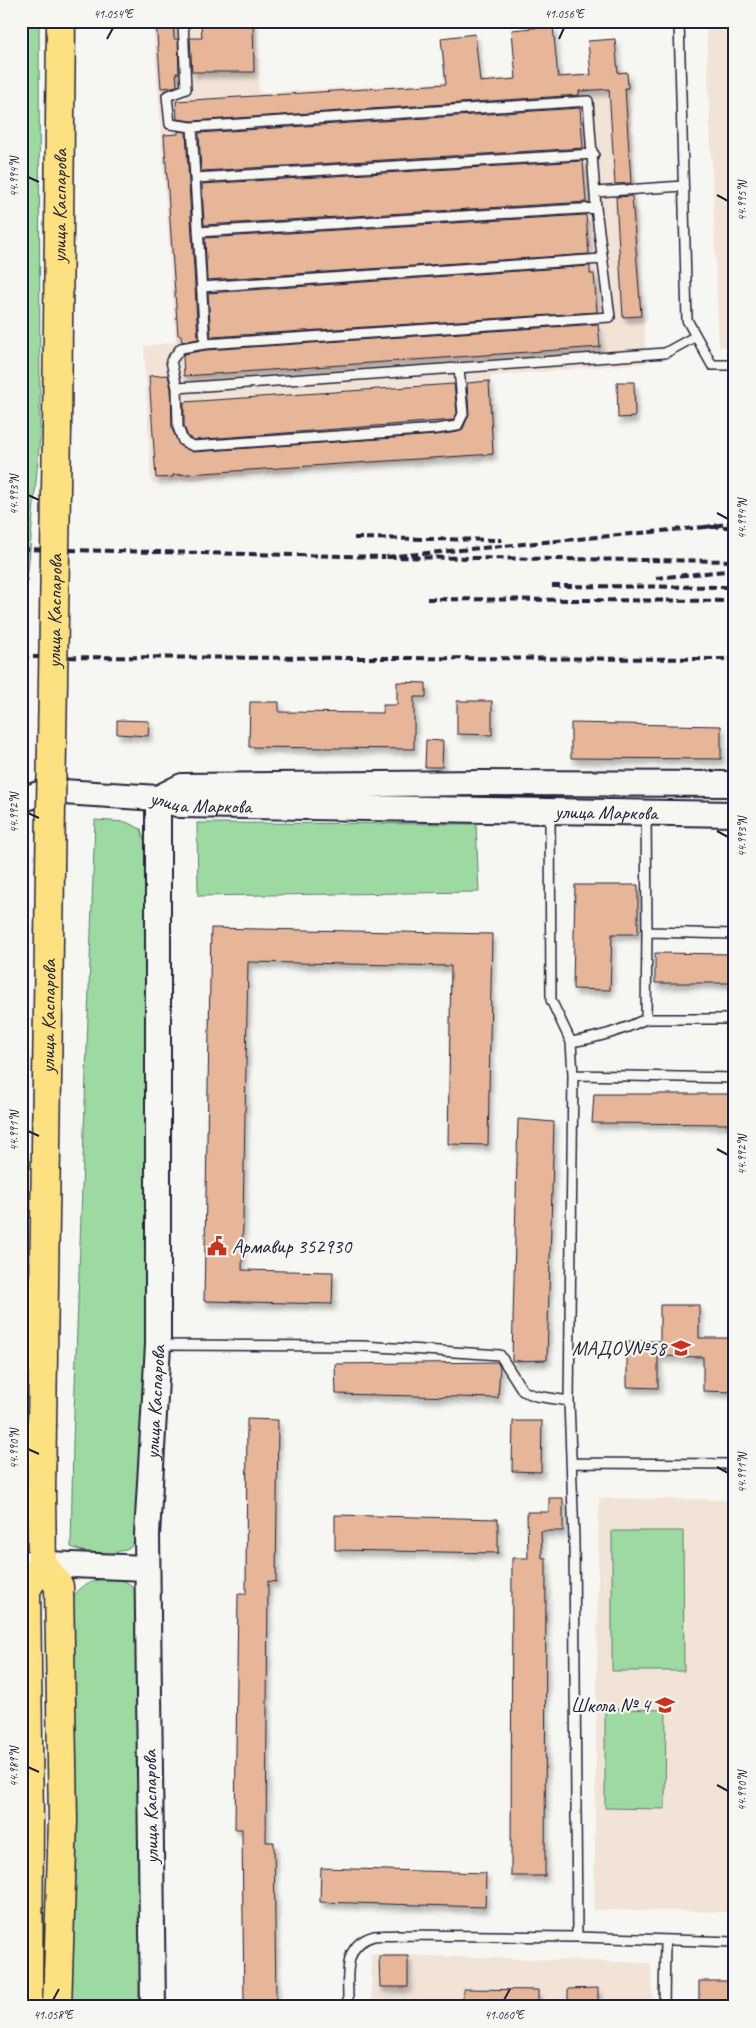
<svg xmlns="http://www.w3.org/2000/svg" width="756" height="2028" font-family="Caveat,sans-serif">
  <defs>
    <filter id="shadow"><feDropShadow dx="3" dy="5.5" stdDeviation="2.5" flood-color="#0004"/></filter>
  </defs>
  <rect width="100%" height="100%" fill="#f6f6f2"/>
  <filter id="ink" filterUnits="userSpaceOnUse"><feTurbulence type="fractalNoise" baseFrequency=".02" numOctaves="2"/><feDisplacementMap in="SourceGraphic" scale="10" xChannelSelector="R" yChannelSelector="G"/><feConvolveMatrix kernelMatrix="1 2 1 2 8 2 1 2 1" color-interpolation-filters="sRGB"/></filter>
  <g filter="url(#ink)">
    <!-- built -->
    <path fill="#f2e3d7" d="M153,21H257L259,93L628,71L646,363L491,376L494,456L151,483L144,346L176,342Z
      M706,21H735V347H719Z
      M599,1498L735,1500V1912L594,1910Z
      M371,1954L651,1963L653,2007H372Z"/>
    <!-- green -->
    <path fill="#9cdaa2" stroke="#5f7e6e" d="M21,21H39L40,436L25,606H21Z
      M95,820L126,822L141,829L149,858L143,1525L131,1547C106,1557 97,1557 71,1547L73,1442Z
      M197,823L476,824L479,892L198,896Z
      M612,1531H683L684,1671H612Z
      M119,1578L136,1588L143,1645L139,2007H69L71,1600C85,1579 96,1580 119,1578Z
      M605,1709L666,1710L665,1809L605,1808Z"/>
    <!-- building -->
    <path fill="#e7b698" stroke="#22223b" filter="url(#shadow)" d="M156,21H173L174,39H178L179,73H176L177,86L172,87L161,88Z
      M201,21H253L254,72H192L190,38H202Z
      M553,26L558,77L591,75L588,41L615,39L618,73L627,72L628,88H625L631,183L615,184L609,89L579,91V95L192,121L177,119L176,101L446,84L441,38L475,34L480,82L516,79L512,30Z
      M580,108L583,148L201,171L199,133Z
      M178,131L186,132L198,339L182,342L181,335H178L164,135L178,134Z
      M583,161L586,202L204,225L202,184Z
      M632,196L641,316L623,317L616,197Z
      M586,215L589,254L207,280L205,238Z
      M590,266V274H594L597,312L211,337L208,293Z
      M598,324L600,347L184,376L183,356L184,354L206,350Z
      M168,375L171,389L172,429L180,446L193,452L436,435L458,432L463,429L469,414L467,383L489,381L493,454L173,475V477L156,478L149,376Z
      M617,382H634L635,417L618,418Z
      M454,384L457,413L453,420L194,440L188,437L184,426V402Z
      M397,682L426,683V697H414V749L249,747L250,702H279V712L383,713V705H397Z
      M457,701H492V735L457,734Z
      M117,720L149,721L148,736L117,734Z
      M571,723L721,726V759L571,758Z
      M426,740L443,741L442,767H425Z
      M575,885H638V934H612L610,990L573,989Z
      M211,928L492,934L488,1145L448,1144L451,966L248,962L242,1270L333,1272L332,1304L204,1301Z
      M655,953L735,954V983H655Z
      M594,1094H735V1124L592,1123Z
      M518,1119L554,1122L547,1360L512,1361Z
      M660,1305H699V1338H735L734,1392L703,1391V1357L658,1356V1388L627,1387V1341H660Z
      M497,1362L500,1367L498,1398L336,1394L335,1364Z
      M247,1419L278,1420L276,1582L268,1581L266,1842H274L276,2003H244L242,1829H235L238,1594H246Z
      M513,1421H542L541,1472L512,1471Z
      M549,1498H563V1531H541L542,1558H546L545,1876H511L512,1558H528L527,1512H549Z
      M335,1515L498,1519V1553L335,1550Z
      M321,1868L486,1873L485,1907L320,1902Z
      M379,1956H408V1987H380Z
      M699,1981H735V2007H699Z
      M598,1988V2007H568V1989Z
      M463,1989L538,1990V2007H463Z"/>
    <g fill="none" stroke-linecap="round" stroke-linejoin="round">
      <defs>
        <path id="lane" d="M183,21L186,89L167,96L170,124L192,127L588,101L596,208L610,317L205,344L181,348L171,361L177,388L665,353L696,336
          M679,21L687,320L712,365H735
          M192,127L205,344
          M195,178L594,154
          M596,192L683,186
          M198,232L596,208
          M202,287L602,259
          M177,388L178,427L183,441L193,446L436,429L457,426L463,414L459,368
          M550,812L551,1000L571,1042
          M647,932L735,934
          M646,1019H735
          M573,1075L735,1078
          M158,1345L363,1346L500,1355L523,1391L536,1396L569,1401L574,1540L577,1937
          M569,1401L573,1075L571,1042C598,1038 621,1031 646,1019L647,932L646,814
          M571,1463L735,1464
          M735,1912V1914
          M348,2007C349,1980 340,1945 374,1936C381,1935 390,1936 398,1935L577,1937L735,1942
          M664,2007L665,1940"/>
        <g id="secondary">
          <path d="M158,798L182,786L484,783L735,784"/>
          <path id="s1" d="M21,800L47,791L158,798L180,805L735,814"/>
          <path d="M21,1563L147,1568"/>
          <path id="s2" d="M153,2007L147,1535L158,1345V798"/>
        </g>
        <g id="primary">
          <path id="s3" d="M57,427L61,21"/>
          <path d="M42,1563L59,1586L63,1820L57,2007"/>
          <path id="s4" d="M28,2007L29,1818L26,1590L42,1563L41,1494L50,871"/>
        </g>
      </defs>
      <!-- lane casing -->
      <use href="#lane" stroke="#22223b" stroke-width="12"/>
      <!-- secondary casing -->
      <use href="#secondary" stroke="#22223b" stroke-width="28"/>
      <!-- primary casing -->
      <use href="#primary" stroke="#22223b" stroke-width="31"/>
      <!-- lane -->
      <use href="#lane" stroke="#f6f6f2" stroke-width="9"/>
      <!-- secondary -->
      <use href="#secondary" stroke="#f6f6f2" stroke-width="24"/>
      <!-- primary -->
      <use href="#primary" stroke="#fde080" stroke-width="28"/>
      <!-- rail -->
      <path stroke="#22223b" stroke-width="4" stroke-dasharray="8 4" stroke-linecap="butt" d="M735,523L705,527H735
        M705,527L385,557L735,561
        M354,538L502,540
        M21,549L385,557
        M656,578L735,570
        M552,586L735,587
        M427,599L735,601
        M21,657L735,659"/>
      <defs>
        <g id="primary-bridge">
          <path id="s5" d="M50,871L57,427"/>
        </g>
      </defs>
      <!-- primary-bridge casing -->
      <use href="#primary-bridge" stroke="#22223b" stroke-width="31" stroke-linecap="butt"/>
      <!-- primary-bridge -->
      <use href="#primary-bridge" stroke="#fde080" stroke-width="28"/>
    </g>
  </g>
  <!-- ticks -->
  <path fill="none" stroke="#22223b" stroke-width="2" d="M107,39L113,28M559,39L564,28M28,177L39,182M717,195L728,201M28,495L39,500M717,513L728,519M28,813L39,818M717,831L728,837M28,1131L39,1136M717,1149L728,1155M28,1449L39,1454M717,1467L728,1473M28,1767L39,1772M717,1785L728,1791M53,2000L59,1989M504,2000L510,1989"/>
  <!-- icons -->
  <defs>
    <symbol id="civic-bare" viewBox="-9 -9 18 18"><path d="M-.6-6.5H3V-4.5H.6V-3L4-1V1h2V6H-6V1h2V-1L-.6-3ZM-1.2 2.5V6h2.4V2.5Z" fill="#c8321e" stroke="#f6f6f2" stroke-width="2.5" paint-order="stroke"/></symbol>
    <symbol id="school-bare" viewBox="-9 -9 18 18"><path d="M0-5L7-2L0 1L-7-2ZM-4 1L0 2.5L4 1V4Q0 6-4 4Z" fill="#c8321e" stroke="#f6f6f2" stroke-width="2.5" paint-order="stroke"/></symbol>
  </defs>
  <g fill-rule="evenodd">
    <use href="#civic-bare" x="203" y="1232" width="28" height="28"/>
    <use href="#school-bare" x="667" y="1334" width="28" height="28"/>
    <use href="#school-bare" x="651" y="1691" width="28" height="28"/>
  </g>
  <g text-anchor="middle" stroke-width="4.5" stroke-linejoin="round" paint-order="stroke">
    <!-- street labels -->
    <g font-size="20" fill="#22223b" stroke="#f6f6f2">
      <text dy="7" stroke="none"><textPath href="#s3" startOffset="221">улица Каспарова</textPath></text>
      <text dy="7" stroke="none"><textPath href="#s5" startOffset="260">улица Каспарова</textPath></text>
      <text dy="7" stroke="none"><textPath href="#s1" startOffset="182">улица Маркова</textPath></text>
      <text dy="7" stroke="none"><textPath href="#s1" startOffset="588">улица Маркова</textPath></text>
      <text dy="7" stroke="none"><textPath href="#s4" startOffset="995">улица Каспарова</textPath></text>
      <text dy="7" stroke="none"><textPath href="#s2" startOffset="605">улица Каспарова</textPath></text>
      <text transform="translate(150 1807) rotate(-91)" y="7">улица Каспарова</text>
    </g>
    <!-- poi labels -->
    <g font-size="20" fill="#22223b" stroke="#f6f6f2" text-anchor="end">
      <text x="232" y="1253" text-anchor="start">Армавир 352930</text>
      <text x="666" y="1355">МАДОУ№58</text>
      <text x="650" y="1712">Школа № 4</text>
    </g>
  </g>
  <!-- margin -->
  <rect width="756" height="2028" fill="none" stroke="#f6f6f2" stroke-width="55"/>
  <rect x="28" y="28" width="700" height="1972" fill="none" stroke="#22223b" stroke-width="2"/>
  <g font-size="12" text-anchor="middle" fill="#22223b">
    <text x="113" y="18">41.054°E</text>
    <text x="564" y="18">41.056°E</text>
    <text transform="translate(14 177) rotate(-90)" y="4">44.994°N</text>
    <text transform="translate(742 201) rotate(-90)" y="4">44.995°N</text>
    <text transform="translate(14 495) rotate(-90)" y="4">44.993°N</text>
    <text transform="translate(742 519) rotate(-90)" y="4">44.994°N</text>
    <text transform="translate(14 813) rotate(-90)" y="4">44.992°N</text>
    <text transform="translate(742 837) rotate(-90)" y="4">44.993°N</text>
    <text transform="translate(14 1131) rotate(-90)" y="4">44.991°N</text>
    <text transform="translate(742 1155) rotate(-90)" y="4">44.992°N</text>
    <text transform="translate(14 1449) rotate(-90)" y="4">44.990°N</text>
    <text transform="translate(742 1473) rotate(-90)" y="4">44.991°N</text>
    <text transform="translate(14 1767) rotate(-90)" y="4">44.989°N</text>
    <text transform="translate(742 1791) rotate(-90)" y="4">44.990°N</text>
    <text x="53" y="2019">41.058°E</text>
    <text x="504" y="2019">41.060°E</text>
  </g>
</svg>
